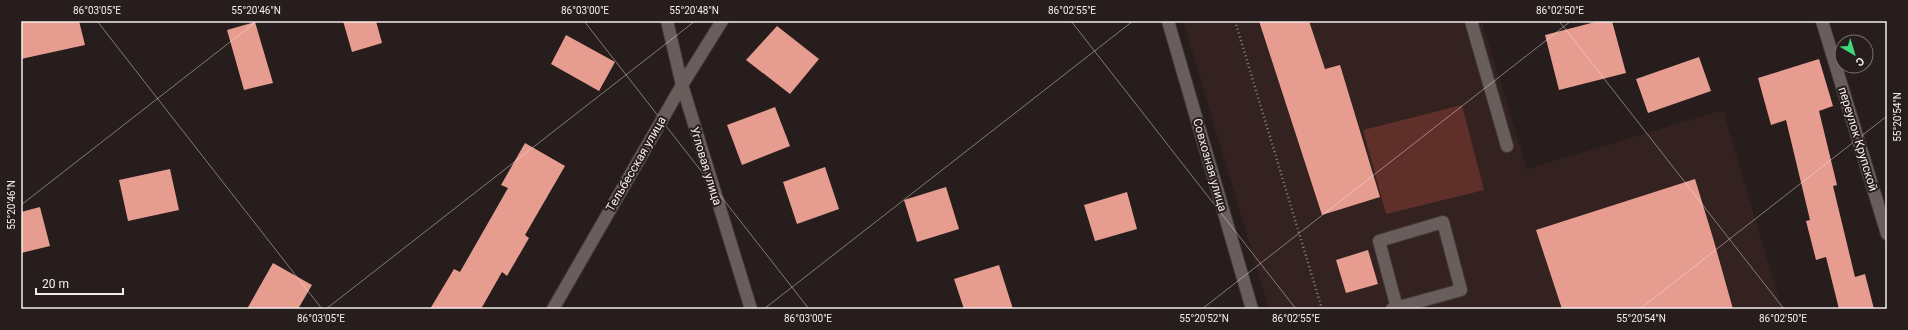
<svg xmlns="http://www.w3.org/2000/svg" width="1908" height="330" font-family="Roboto,sans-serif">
  <rect width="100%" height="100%" fill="#271d1c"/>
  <!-- built -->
  <path fill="#33221f" d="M1183,21H1482L1527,169L1723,110L1782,309H1269Z"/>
  <!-- green -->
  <path fill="#5f3029" d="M1462,105L1484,190L1386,214L1363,130Z"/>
  <!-- building -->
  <path fill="#e69d90" d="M21,21H79L85,45L21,59Z
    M343,21H376L382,43L352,52Z
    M1259,21H1309L1325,69L1340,65L1380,197L1322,215Z
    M1599,21H1612L1626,73L1559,90L1545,35Z
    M255,22L273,83L244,90L227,30Z
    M777,26L819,59L790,94L746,60Z
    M566,35L615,62L599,91L551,64Z
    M1699,57L1711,91L1648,113L1636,79Z
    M1819,59L1833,106L1819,111L1837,185L1833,186L1855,277L1865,274L1874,309H1839L1826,257L1816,260L1806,221L1810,220L1786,120L1771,125L1758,78Z
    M775,107L790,146L742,165L727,125Z
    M525,143L565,166L525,235L529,238L507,276L502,272L481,309H430L454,269L460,272L508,188L501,185Z
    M825,167L839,209L797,224L783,182Z
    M170,169L179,210L128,221L119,180Z
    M1695,179L1713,238L1733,309H1562L1536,230Z
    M946,187L959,229L917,242L904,200Z
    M1127,192L1137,229L1095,241L1084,205Z
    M40,207L50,246L21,253V212Z
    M1368,250L1378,284L1346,293L1336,260Z
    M273,263L312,285L298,309H247Z
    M999,265L1013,309H964L954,279Z"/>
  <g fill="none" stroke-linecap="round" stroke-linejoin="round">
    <defs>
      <path id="minor" d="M667,21L682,85L751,309
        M1168,21L1252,309
        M1471,21L1507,146
        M1822,21L1887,234
        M553,309L682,85L722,21
        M1392,309L1461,290L1443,222L1379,241L1397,308"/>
    </defs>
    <!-- minor casing -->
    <use href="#minor" stroke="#423a39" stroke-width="14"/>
    <!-- path -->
    <path stroke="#8a8180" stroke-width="2.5" stroke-dasharray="1 3" stroke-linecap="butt" d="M1235,21L1322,309"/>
    <!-- minor -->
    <use href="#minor" stroke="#6a5e5c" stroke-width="12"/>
  </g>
  <!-- ticks -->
  <path fill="none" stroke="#f5edec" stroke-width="1" stroke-opacity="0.45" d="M97,21L322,309M584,21L809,309M1071,21L1296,309M1559,21L1784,309M21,205L257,21M326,309L695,21M764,309L1133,21M1202,309L1571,21M1640,309L1887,116"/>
  <g text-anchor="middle" stroke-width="4" stroke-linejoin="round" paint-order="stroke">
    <!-- street labels -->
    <g font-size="12" fill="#f5edec" stroke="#271d1c">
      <text transform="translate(1858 139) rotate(73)" y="4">переулок Крупской</text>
      <text transform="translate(636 164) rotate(-60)" y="4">Тельбесская улица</text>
      <text transform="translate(1210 165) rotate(74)" y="4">Совхозная улица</text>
      <text transform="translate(706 166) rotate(73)" y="4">Угловая улица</text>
    </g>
  </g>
  <!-- border -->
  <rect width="1908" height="330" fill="none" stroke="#271d1c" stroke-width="44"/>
  <!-- north arrow -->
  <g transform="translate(1854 54) rotate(142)"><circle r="19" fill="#271d1c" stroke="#79706f"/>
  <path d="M0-3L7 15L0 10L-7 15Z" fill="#41d77c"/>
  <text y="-6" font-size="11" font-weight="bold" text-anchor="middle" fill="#f5edec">С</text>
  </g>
  <!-- scale -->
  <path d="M36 288v6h87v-6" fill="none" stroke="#f5edec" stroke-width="2"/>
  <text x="42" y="288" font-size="12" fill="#f5edec" stroke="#271d1c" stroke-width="3" paint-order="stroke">20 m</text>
  <rect x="22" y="22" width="1864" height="286" fill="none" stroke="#f5edec" stroke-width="1.5"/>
  <g font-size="10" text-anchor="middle" fill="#f5edec">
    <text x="97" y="14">86°03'05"E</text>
    <text x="256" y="14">55°20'46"N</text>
    <text x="585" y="14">86°03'00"E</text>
    <text x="694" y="14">55°20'48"N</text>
    <text x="1072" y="14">86°02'55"E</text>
    <text x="1560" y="14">86°02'50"E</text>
    <text transform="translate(1897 117) rotate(-90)" y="4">55°20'54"N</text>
    <text transform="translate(11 205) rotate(-90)" y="4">55°20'46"N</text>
    <text x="321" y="322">86°03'05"E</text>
    <text x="808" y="322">86°03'00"E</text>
    <text x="1204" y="322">55°20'52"N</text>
    <text x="1296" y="322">86°02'55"E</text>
    <text x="1641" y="322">55°20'54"N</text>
    <text x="1783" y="322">86°02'50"E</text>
  </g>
</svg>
